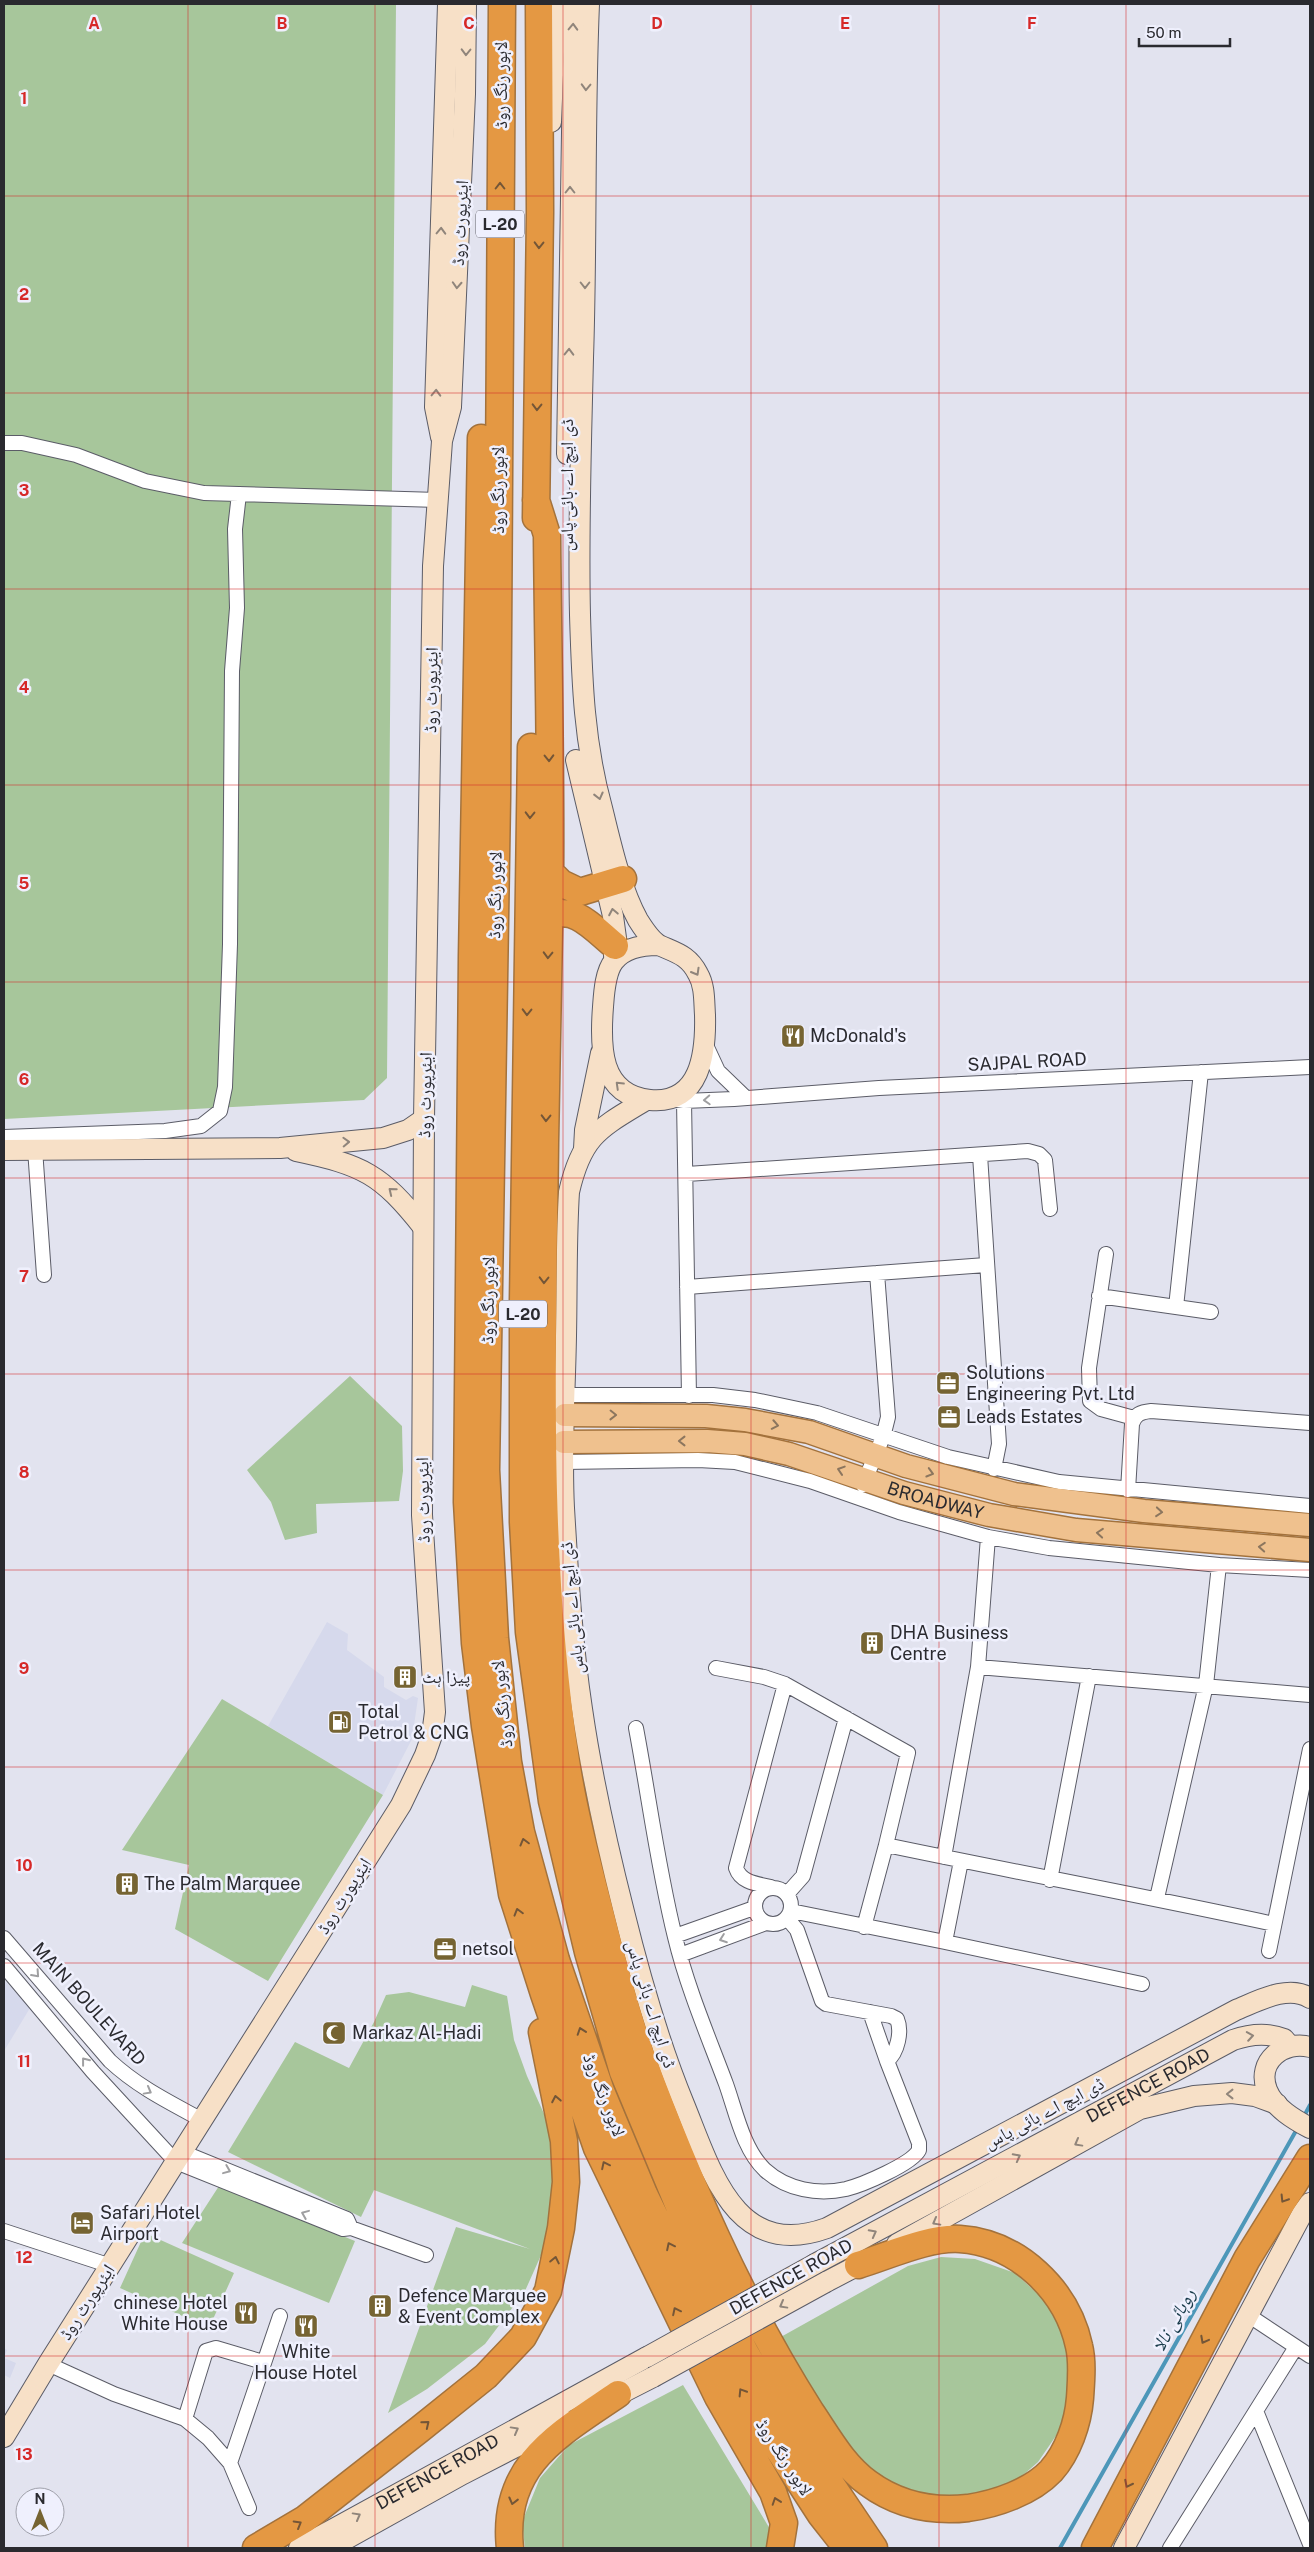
<svg xmlns="http://www.w3.org/2000/svg" width="1314" height="2552" font-family="'Public Sans','Noto Naskh Arabic',sans-serif">
  <rect width="100%" height="100%" fill="#e2e3ef"/>
  <!-- built -->
  <path fill="#d6d9ec" d="M327,1622L348,1634L347,1650L384,1677V1687L406,1700L413,1696L418,1698L412,1739L383,1795L268,1726Z
    M4,1980L30,2008L4,2051Z
    M4,2348L7,2350L4,2358L16,2363L10,2378L4,2375Z"/>
  <!-- green -->
  <path fill="#a7c69b" d="M4,4H396L387,1078L364,1100L4,1119Z
    M350,1376L402,1426L403,1471L399,1501L316,1504L317,1533L285,1540L271,1502L247,1470Z
    M222,1699L383,1795L268,1981L175,1929L189,1865L122,1850Z
    M472,1985L507,1996L514,2040L527,2076L545,2116L557,2172L550,2220L542,2253L525,2291L485,2344L427,2389L388,2413L456,2227L530,2249L374,2190L361,2217L228,2152L295,2042L349,2068L374,2022L386,1995L409,1992L465,2007Z
    M219,2186L355,2241L329,2303L182,2243Z
    M145,2233L234,2273L209,2328L120,2288Z
    M941,2257L975,2259L1015,2273L1050,2305L1068,2348L1070,2388L1060,2430L1038,2462L1013,2484L981,2497L948,2501L895,2489L852,2455L779,2338L908,2266Z
    M683,2385L770,2529L769,2548H525L522,2522L540,2478L569,2445Z"/>
  <g fill="none" stroke-linecap="round" stroke-linejoin="round">
    <!-- stream -->
    <path stroke="#4d97b9" stroke-width="4" d="M1303,2118L1310,2105
      M1060,2548L1297,2129"/>
    <defs>
      <path id="street" d="M4,443H22L76,455L145,481L204,493L438,500
        M705,1043L718,1071L746,1098
        M670,1099L684,1101L734,1099L879,1088L1310,1067
        M684,1101L689,1396
        M4,1137L165,1131L201,1126L220,1111L225,1087L230,944L232,671L237,608L235,529L239,494
        M35,1149L44,1275
        M980,1155L999,1444L994,1469
        M687,1174L1028,1151L1039,1154L1045,1160L1050,1209
        M1106,1254L1089,1368L1090,1401L1101,1409L1134,1418
        M687,1287L986,1265
        M1099,1296L1211,1312
        M1176,1307L1201,1072
        M565,1395H713L755,1400L817,1413L948,1457L1059,1482L1310,1506
        M564,1462L698,1460L735,1462L810,1481L899,1512L988,1537L1049,1548L1219,1565L1310,1570
        M863,1485L883,1437L888,1417L877,1273
        M1128,1490L1132,1424C1135,1414 1141,1412 1151,1411L1310,1423
        M978,1667L1310,1695
        M716,1668L764,1677L785,1684L908,1753L886,1845C1015,1872 1145,1896 1274,1924
        M636,1728C649,1797 658,1869 675,1937C687,1987 708,2036 726,2084C736,2112 743,2149 765,2170C787,2190 818,2195 846,2189C862,2185 912,2164 919,2150V2143L887,2061C898,2052 902,2031 897,2019L891,2016L826,2004L822,2001L797,1930L787,1918
        M944,1857L978,1667L988,1537
        M961,1861L945,1942L1142,1984
        M1050,1880L1089,1676
        M771,1887C758,1884 741,1883 736,1868L785,1684
        M755 1906a18 18 0 1 1 36 0a18 18 0 1 1-36 0Z
        M787,1894L803,1876L846,1718
        M1157,1898L1206,1685L1219,1565
        M791,1911L945,1942
        M864,1927L886,1845
        M675,1936L754,1908
        M4,1938L110,2061C138,2087 169,2102 202,2120
        M1269,1951L1310,1749
        M680,1955L766,1923
        M4,1966L93,2072L176,2162L343,2229L351,2228L426,2255
        M870,2012L887,2061
        M182,2152L347,2219L351,2228
        M4,2231L111,2266
        M1248,2315L1310,2356
        M48,2364L114,2394L185,2419L208,2438L230,2463L249,2508
        M1256,2411L1310,2544
        M185,2419L206,2351L216,2348L263,2362
        M230,2463L280,2316
        M1170,2548L1296,2347"/>
      <g id="secondary">
        <path d="M589,4C584,122 587,240 583,358C581,444 578,529 580,615C582,682 584,743 602,808C611,844 620,887 638,920C643,928 652,942 661,946C677,953 689,956 698,974C705,986 704,1001 705,1015C706,1052 701,1105 650,1100C599,1095 600,1045 603,1007C604,993 605,972 614,961C625,947 643,945 658,945"/>
        <path d="M551,122L556,4"/>
        <path d="M441,437L435,407L448,4"/>
        <path d="M567,454L574,4"/>
        <path d="M576,760L613,916L616,938L614,956"/>
        <path d="M646,1100C600,1128 582,1135 569,1192C566,1240 567,1288 566,1336C565,1393 561,1451 564,1508C568,1575 572,1643 582,1709C592,1778 607,1845 624,1912C640,1977 658,2041 684,2104C711,2170 735,2261 827,2228L1236,2010C1258,2001 1288,1984 1310,1998"/>
        <path d="M584,1149L585,1130L601,1053"/>
        <path d="M4,1150L280,1148L383,1138L408,1130L424,1119"/>
        <path d="M296,1151C363,1165 381,1174 423,1227"/>
        <path d="M1310,2047C1284,2040 1256,2061 1267,2090C1274,2108 1295,2120 1310,2128"/>
        <path d="M897,2244L1140,2109L1194,2096L1232,2093L1255,2096L1277,2104"/>
        <path id="s1" d="M815,2264L1233,2040C1250,2034 1267,2032 1284,2039L1289,2045"/>
        <path d="M826,2282L870,2259"/>
        <path d="M606,2401L653,2377"/>
        <path d="M4,2437L48,2364L401,1805L425,1755L432,1735L435,1712L422,1515L424,1119L433,566L442,441L451,407L465,94L466,4"/>
        <path id="s2" d="M299,2548L647,2357"/>
        <path d="M330,2548L463,2474L566,2421"/>
        <path d="M1124,2548L1302,2214L1310,2203"/>
      </g>
      <g id="primary">
        <path d="M565,1415L706,1416L745,1420L809,1432L906,1466L1014,1494L1144,1511L1310,1525"/>
        <path id="s3" d="M564,1442L707,1441L745,1444L789,1454L904,1493L989,1515L1076,1530L1310,1550"/>
      </g>
      <path id="highway" d="M502,4L497,798L486,1470L495,1638L508,1762L521,1832L556,1960L601,2091L644,2194L738,2387L821,2515L847,2548
        M481,438L472,957L467,1502L475,1643L485,1726L512,1894L544,1994L597,2148L718,2397L773,2492L784,2523L780,2548
        M536,500L547,535C548,649 551,764 550,878C549,966 546,1054 545,1142C543,1348 535,1557 566,1761C574,1813 588,1865 601,1916C613,1963 625,2009 641,2055C687,2178 740,2301 811,2412C828,2437 843,2465 868,2483C898,2505 932,2512 968,2508C996,2504 1031,2492 1051,2471C1068,2452 1078,2423 1080,2398C1081,2382 1083,2362 1079,2346C1067,2290 1018,2243 960,2239C928,2237 888,2256 858,2265
        M536,518L540,212L539,4
        M531,747L523,1302V1522L529,1632L552,1801L588,1952L623,2072L713,2288L746,2354L765,2386L874,2548
        M550,872L561,883L580,892L623,879
        M549,917C574,903 596,931 615,946
        M256,2548L305,2519L420,2429L486,2376L523,2337L548,2291L561,2228L566,2182L564,2141L542,2032
        M510,2548C501,2465 558,2435 618,2394
        M1095,2548L1247,2259L1310,2158"/>
    </defs>
    <!-- street casing -->
    <use href="#street" stroke="#5b5c67" stroke-width="16"/>
    <!-- secondary casing -->
    <use href="#secondary" stroke="#5b5c67" stroke-width="22"/>
    <!-- primary casing -->
    <use href="#primary" stroke="#a3723c" stroke-width="25"/>
    <!-- highway casing -->
    <use href="#highway" stroke="#a3723c" stroke-width="29"/>
    <!-- street -->
    <use href="#street" stroke="#fff" stroke-width="14"/>
    <!-- secondary -->
    <use href="#secondary" stroke="#f7e0c7" stroke-width="20"/>
    <!-- primary -->
    <use href="#primary" stroke="#efc18e" stroke-width="22"/>
    <!-- highway -->
    <use href="#highway" stroke="#e49843" stroke-width="26"/>
    <defs>
      <path id="secondary-bridge" d="M647,2357L815,2264
        M653,2377L826,2282"/>
    </defs>
    <!-- secondary-bridge casing -->
    <use href="#secondary-bridge" stroke="#5b5c67" stroke-width="22" stroke-linecap="butt"/>
    <!-- secondary-bridge -->
    <use href="#secondary-bridge" stroke="#f7e0c7" stroke-width="20"/>
  </g>
  <!-- one-way arrows -->
  <defs><path id="oneway-chevron" d="M-2-3.5L2.5 0L-2 3.5" fill="none" stroke-width="1.6" stroke-linecap="round" stroke-linejoin="round" transform="scale(1.25)"/></defs>
  <g stroke="#90857b">
    <use href="#oneway-chevron" transform="translate(573 27) rotate(-88)"/>
    <use href="#oneway-chevron" transform="translate(466 52) rotate(91)"/>
    <use href="#oneway-chevron" transform="translate(586 87) rotate(92)"/>
    <use href="#oneway-chevron" transform="translate(570 190) rotate(-90)"/>
    <use href="#oneway-chevron" transform="translate(441 231) rotate(-88)"/>
    <use href="#oneway-chevron" transform="translate(457 285) rotate(93)"/>
    <use href="#oneway-chevron" transform="translate(585 285) rotate(90)"/>
    <use href="#oneway-chevron" transform="translate(569 352) rotate(-89)"/>
    <use href="#oneway-chevron" transform="translate(436 393) rotate(-88)"/>
    <use href="#oneway-chevron" transform="translate(599 796) rotate(76)"/>
    <use href="#oneway-chevron" transform="translate(613 912) rotate(-101)"/>
    <use href="#oneway-chevron" transform="translate(696 972) rotate(60)"/>
    <use href="#oneway-chevron" transform="translate(619 1085) rotate(-136)"/>
    <use href="#oneway-chevron" transform="translate(346 1142) rotate(-2)"/>
    <use href="#oneway-chevron" transform="translate(392 1191) rotate(-141)"/>
    <use href="#oneway-chevron" transform="translate(1250 2036) rotate(-9)"/>
    <use href="#oneway-chevron" transform="translate(1230 2094) rotate(180)"/>
    <use href="#oneway-chevron" transform="translate(1078 2143) rotate(151)"/>
    <use href="#oneway-chevron" transform="translate(1017 2157) rotate(-28)"/>
    <use href="#oneway-chevron" transform="translate(936 2222) rotate(151)"/>
    <use href="#oneway-chevron" transform="translate(873 2233) rotate(-28)"/>
    <use href="#oneway-chevron" transform="translate(783 2305) rotate(151)"/>
    <use href="#oneway-chevron" transform="translate(515 2430) rotate(-29)"/>
    <use href="#oneway-chevron" transform="translate(357 2516) rotate(-29)"/>
  </g>
  <g stroke="#745637">
    <use href="#oneway-chevron" transform="translate(500 186) rotate(-90)"/>
    <use href="#oneway-chevron" transform="translate(539 245) rotate(91)"/>
    <use href="#oneway-chevron" transform="translate(537 407) rotate(91)"/>
    <use href="#oneway-chevron" transform="translate(549 758) rotate(89)"/>
    <use href="#oneway-chevron" transform="translate(530 815) rotate(91)"/>
    <use href="#oneway-chevron" transform="translate(548 955) rotate(92)"/>
    <use href="#oneway-chevron" transform="translate(527 1012) rotate(91)"/>
    <use href="#oneway-chevron" transform="translate(546 1118) rotate(91)"/>
    <use href="#oneway-chevron" transform="translate(544 1280) rotate(91)"/>
    <use href="#oneway-chevron" transform="translate(524 1842) rotate(-105)"/>
    <use href="#oneway-chevron" transform="translate(518 1912) rotate(-106)"/>
    <use href="#oneway-chevron" transform="translate(581 2031) rotate(-109)"/>
    <use href="#oneway-chevron" transform="translate(556 2099) rotate(-101)"/>
    <use href="#oneway-chevron" transform="translate(605 2165) rotate(-116)"/>
    <use href="#oneway-chevron" transform="translate(1284 2199) rotate(122)"/>
    <use href="#oneway-chevron" transform="translate(670 2246) rotate(-116)"/>
    <use href="#oneway-chevron" transform="translate(555 2260) rotate(-78)"/>
    <use href="#oneway-chevron" transform="translate(676 2311) rotate(-116)"/>
    <use href="#oneway-chevron" transform="translate(1204 2340) rotate(118)"/>
    <use href="#oneway-chevron" transform="translate(742 2392) rotate(-122)"/>
    <use href="#oneway-chevron" transform="translate(426 2424) rotate(-39)"/>
    <use href="#oneway-chevron" transform="translate(1128 2484) rotate(117)"/>
    <use href="#oneway-chevron" transform="translate(513 2501) rotate(104)"/>
    <use href="#oneway-chevron" transform="translate(776 2501) rotate(-109)"/>
    <use href="#oneway-chevron" transform="translate(298 2524) rotate(-30)"/>
  </g>
  <g stroke="#9f9fa1">
    <use href="#oneway-chevron" transform="translate(707 1100) rotate(177)"/>
    <use href="#oneway-chevron" transform="translate(723 1939) rotate(160)"/>
    <use href="#oneway-chevron" transform="translate(36 1974) rotate(48)"/>
    <use href="#oneway-chevron" transform="translate(85 2061) rotate(-128)"/>
    <use href="#oneway-chevron" transform="translate(148 2091) rotate(29)"/>
    <use href="#oneway-chevron" transform="translate(227 2170) rotate(22)"/>
    <use href="#oneway-chevron" transform="translate(305 2214) rotate(-158)"/>
  </g>
  <g stroke="#8c765e">
    <use href="#oneway-chevron" transform="translate(613 1415) rotate(1)"/>
    <use href="#oneway-chevron" transform="translate(775 1425) rotate(11)"/>
    <use href="#oneway-chevron" transform="translate(682 1441) rotate(180)"/>
    <use href="#oneway-chevron" transform="translate(841 1470) rotate(-162)"/>
    <use href="#oneway-chevron" transform="translate(930 1473) rotate(16)"/>
    <use href="#oneway-chevron" transform="translate(1159 1512) rotate(5)"/>
    <use href="#oneway-chevron" transform="translate(1100 1533) rotate(-175)"/>
    <use href="#oneway-chevron" transform="translate(1262 1547) rotate(-176)"/>
  </g>
  <!-- grid -->
  <path fill="none" stroke="#d62828" stroke-width="1" stroke-opacity="0.55" d="M188,4V2548M375,4V2548M563,4V2548M751,4V2548M939,4V2548M1126,4V2548M4,196H1310M4,393H1310M4,589H1310M4,785H1310M4,982H1310M4,1178H1310M4,1374H1310M4,1570H1310M4,1767H1310M4,1963H1310M4,2159H1310M4,2356H1310"/>
  <!-- icons -->
  <defs>
    <symbol id="restaurant-square" viewBox="-11 -11 22 22"><rect x="-9" y="-9" width="18" height="18" rx="4" fill="#766432" stroke="#eff0fd"/><path d="M-5-6h1v4h1v-4h1v4h1v-4h1v5L-1.5 .5V6h-2V.5L-5-1ZM5-6V6H3V1.5H1.5Q1.5-4 5-6Z" fill="#fff"/></symbol>
    <symbol id="office-square" viewBox="-11 -11 22 22"><rect x="-9" y="-9" width="18" height="18" rx="4" fill="#766432" stroke="#eff0fd"/><path d="M-6-3h4V-5.5h4V-3h4V5H-6ZM-1-4.5V-3h2v-1.5ZM-6 0V1H6V0Z" fill="#fff"/></symbol>
    <symbol id="building-square" viewBox="-11 -11 22 22"><rect x="-9" y="-9" width="18" height="18" rx="4" fill="#766432" stroke="#eff0fd"/><path d="M-4-6H4V6H1V3H-1V6H-4ZM-2.5-4.3h1.7v1.8h-1.7ZM.8-4.3h1.7v1.8H.8ZM-2.5-1h1.7V.8h-1.7ZM.8-1h1.7V.8H.8Z" fill="#fff"/></symbol>
    <symbol id="fuel-square" viewBox="-11 -11 22 22"><rect x="-9" y="-9" width="18" height="18" rx="4" fill="#766432" stroke="#eff0fd"/><path d="M-5.5-6h7V0h2V4h1.3V-2.5L3-4.5l.8-.8L6-3V5H2.5V1h-1V6h-7ZM-4.2-4.7v3.2H.2V-4.7Z" fill="#fff"/></symbol>
    <symbol id="mosque-square" viewBox="-11 -11 22 22"><rect x="-9" y="-9" width="18" height="18" rx="4" fill="#766432" stroke="#eff0fd"/><path d="M3.5-4.9A6 6 0 1 0 3.5 4.9A5 5 0 1 1 3.5-4.9Z" fill="#fff"/></symbol>
    <symbol id="hotel-square" viewBox="-11 -11 22 22"><rect x="-9" y="-9" width="18" height="18" rx="4" fill="#766432" stroke="#eff0fd"/><path d="M-6-4.5h1.5V1H6V5H4.5V3h-9V5H-6ZM-4 0a1.8 1.8 0 1 1 3.6 0ZM.5 0V-2.5h3Q6-2.5 6 0Z" fill="#fff"/></symbol>
  </defs>
  <g fill-rule="evenodd">
    <use href="#restaurant-square" x="779" y="1022" width="28" height="28"/>
    <use href="#office-square" x="934" y="1369" width="28" height="28"/>
    <use href="#office-square" x="935" y="1403" width="28" height="28"/>
    <use href="#building-square" x="858" y="1629" width="28" height="28"/>
    <use href="#building-square" x="391" y="1663" width="28" height="28"/>
    <use href="#fuel-square" x="326" y="1708" width="28" height="28"/>
    <use href="#building-square" x="113" y="1870" width="28" height="28"/>
    <use href="#office-square" x="431" y="1935" width="28" height="28"/>
    <use href="#mosque-square" x="320" y="2019" width="28" height="28"/>
    <use href="#hotel-square" x="68" y="2209" width="28" height="28"/>
    <use href="#building-square" x="366" y="2292" width="28" height="28"/>
    <use href="#restaurant-square" x="232" y="2299" width="28" height="28"/>
    <use href="#restaurant-square" x="292" y="2312" width="28" height="28"/>
  </g>
  <g text-anchor="middle" stroke-width="5" stroke-linejoin="round" paint-order="stroke">
    <!-- shield labels -->
    <g fill="#eff0fd" stroke="#65656d" stroke-width="1">
      <rect x="476" y="210.5" width="48" height="27" rx="4"/>
      <rect x="499" y="1300.5" width="48" height="27" rx="4"/>
    </g>
    <g font-size="16" font-weight="bold" fill="#2a2a2f">
      <text x="500" y="230">L-20</text>
      <text x="523" y="1320">L-20</text>
    </g>
    <!-- street labels -->
    <g font-size="18" fill="#2a2a2f" stroke="#eff0fd">
      <text transform="translate(501 85) rotate(-90)" y="6">لاہور رنگ روڈ</text>
      <text transform="translate(460 223) rotate(-87)" y="6">ایئرپورٹ روڈ</text>
      <text transform="translate(567 485) rotate(-90)" y="6">ڈی ایچ اے بائی پاس</text>
      <text transform="translate(498 490) rotate(-90)" y="6">لاہور رنگ روڈ</text>
      <text transform="translate(431 690) rotate(-89)" y="6">ایئرپورٹ روڈ</text>
      <text transform="translate(495 895) rotate(-89)" y="6">لاہور رنگ روڈ</text>
      <text transform="translate(1027 1062) rotate(-3)" y="6">SAJPAL ROAD</text>
      <text transform="translate(425 1095) rotate(-89)" y="6">ایئرپورٹ روڈ</text>
      <text transform="translate(488 1300) rotate(-89)" y="6">لاہور رنگ روڈ</text>
      <text transform="translate(423 1500) rotate(-91)" y="6">ایئرپورٹ روڈ</text>
      <text dy="6" stroke="none"><textPath href="#s3" startOffset="380">BROADWAY</textPath></text>
      <text transform="translate(572 1608) rotate(-95)" y="6">ڈی ایچ اے بائی پاس</text>
      <text transform="translate(502 1704) rotate(-96)" y="6">لاہور رنگ روڈ</text>
      <text transform="translate(344 1896) rotate(-58)" y="6">ایئرپورٹ روڈ</text>
      <text transform="translate(89 2004) rotate(48)" y="6">MAIN BOULEVARD</text>
      <text transform="translate(651 2004) rotate(73)" y="6">ڈی ایچ اے بائی پاس</text>
      <text dy="6" stroke="none"><textPath href="#s1" startOffset="378">DEFENCE ROAD</textPath></text>
      <text transform="translate(604 2095) rotate(69)" y="6">لاہور رنگ روڈ</text>
      <text transform="translate(1044 2113) rotate(-28)" y="6">ڈی ایچ اے بائی پاس</text>
      <text transform="translate(791 2277) rotate(-29)" y="6">DEFENCE ROAD</text>
      <text transform="translate(87 2302) rotate(-57)" y="6">ایئرپورٹ روڈ</text>
      <text transform="translate(784 2457) rotate(57)" y="6">لاہور رنگ روڈ</text>
      <text dy="6" stroke="none"><textPath href="#s2" startOffset="158">DEFENCE ROAD</textPath></text>
    </g>
    <!-- poi labels -->
    <g font-size="18" fill="#2a2a2f" stroke="#eff0fd" text-anchor="start">
      <text x="810" y="1042">McDonald's</text>
      <text x="966" y="1379">Solutions<tspan x="966" dy="21">Engineering Pvt. Ltd</tspan></text>
      <text x="966" y="1423">Leads Estates</text>
      <text x="890" y="1639">DHA Business<tspan x="890" dy="21">Centre</tspan></text>
      <text x="422" y="1683">پیزا ہٹ</text>
      <text x="358" y="1718">Total<tspan x="358" dy="21">Petrol &amp; CNG</tspan></text>
      <text x="144" y="1890">The Palm Marquee</text>
      <text x="462" y="1955">netsol</text>
      <text x="352" y="2039">Markaz Al-Hadi</text>
      <text x="100" y="2219">Safari Hotel<tspan x="100" dy="21">Airport</tspan></text>
      <text x="398" y="2302">Defence Marquee<tspan x="398" dy="21">&amp; Event Complex</tspan></text>
      <text x="228" y="2309" text-anchor="end">chinese Hotel<tspan x="228" dy="21">White House</tspan></text>
      <text x="306" y="2358" text-anchor="middle">White<tspan x="306" dy="21">House Hotel</tspan></text>
    </g>
    <!-- water labels -->
    <g font-size="19" font-style="italic" fill="#193b4a" stroke="#eff0fd">
      <text transform="translate(1173 2320) rotate(-61)" y="7">روہائی نالا</text>
    </g>
  </g>
  <g font-size="16" text-anchor="middle" font-weight="bold" fill="#d62828" stroke="#eff0fd" stroke-width="5" stroke-linejoin="round" paint-order="stroke">
    <text x="94" y="29">A</text>
    <text x="282" y="29">B</text>
    <text x="469" y="29">C</text>
    <text x="657" y="29">D</text>
    <text x="845" y="29">E</text>
    <text x="1032" y="29">F</text>
    <text x="24" y="104">1</text>
    <text x="24" y="300">2</text>
    <text x="24" y="496">3</text>
    <text x="24" y="693">4</text>
    <text x="24" y="889">5</text>
    <text x="24" y="1085">6</text>
    <text x="24" y="1282">7</text>
    <text x="24" y="1478">8</text>
    <text x="24" y="1674">9</text>
    <text x="24" y="1871">10</text>
    <text x="24" y="2067">11</text>
    <text x="24" y="2263">12</text>
    <text x="24" y="2460">13</text>
  </g>
  <!-- border -->
  <rect width="1314" height="2552" fill="none" stroke="#2a2a2f" stroke-width="10"/>
  <!-- north arrow -->
  <g transform="translate(40 2512)"><circle r="24" fill="#eff0fd" stroke="#a0a1ab"/>
  <path d="M0-4L9 19L0 12L-9 19Z" fill="#766432"/>
  <text y="-8" font-size="14" font-weight="bold" text-anchor="middle" fill="#2a2a2f">N</text>
  </g>
  <!-- scale -->
  <path d="M1139 38v8h91v-8" fill="none" stroke="#2a2a2f" stroke-width="2.5"/>
  <text x="1146" y="38" font-size="15" fill="#2a2a2f" stroke="#eff0fd" stroke-width="4" paint-order="stroke">50 m</text>
</svg>
